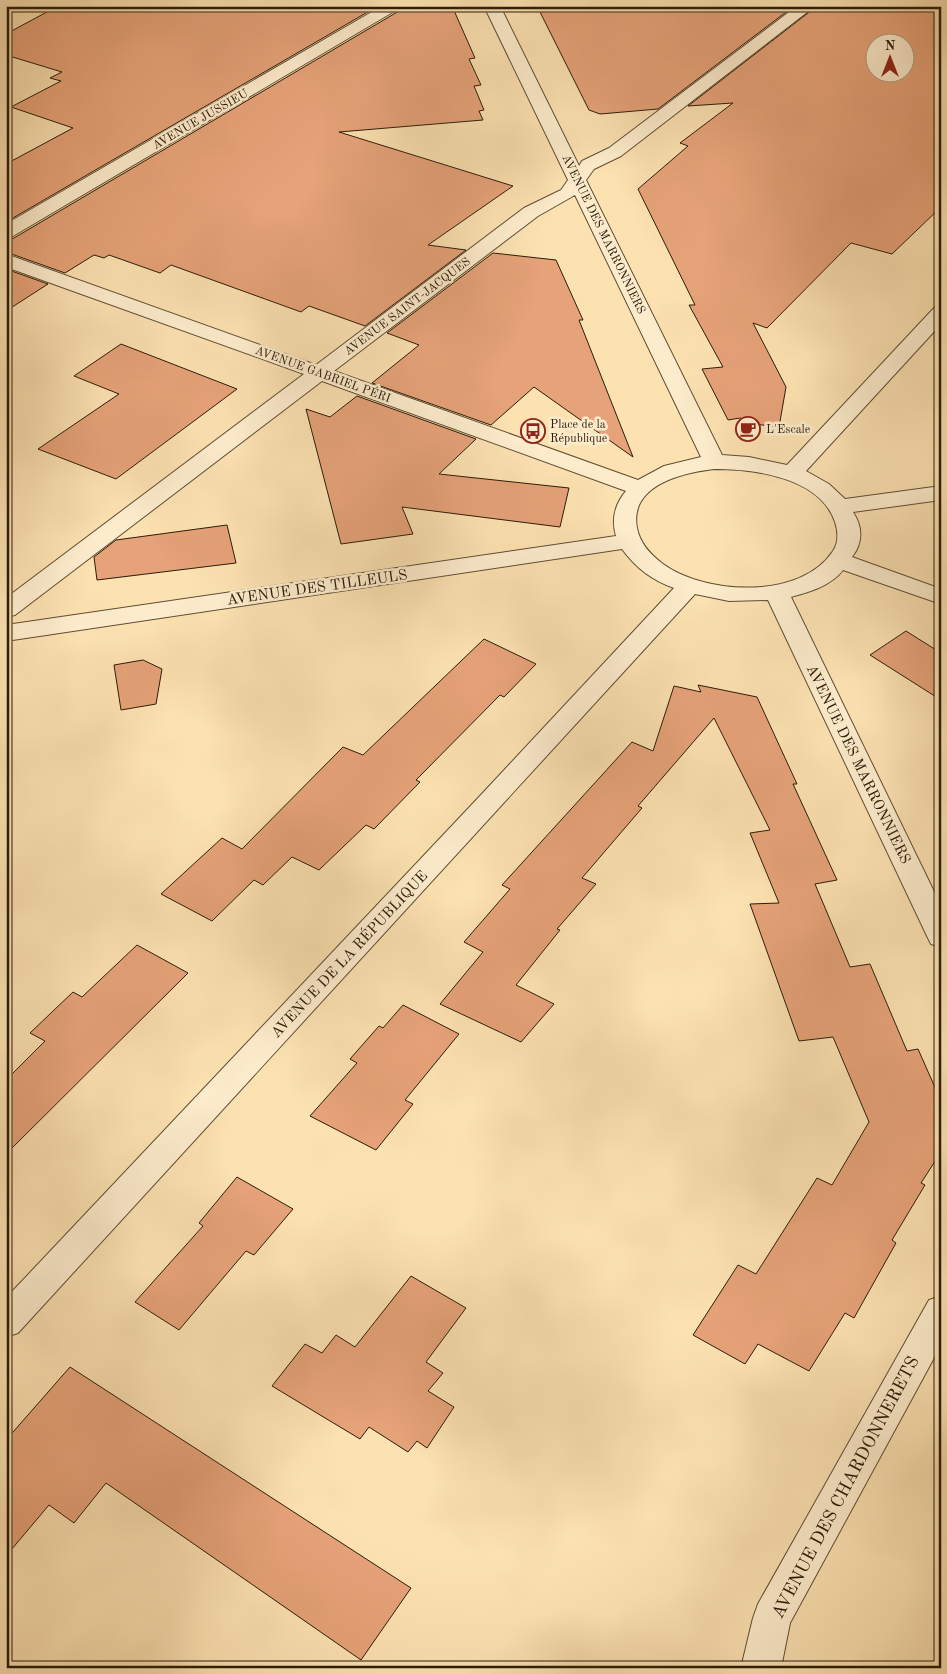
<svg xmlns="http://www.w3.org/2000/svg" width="947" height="1674" font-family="'Old Standard TT',serif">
  <rect width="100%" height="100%" fill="#fce1b1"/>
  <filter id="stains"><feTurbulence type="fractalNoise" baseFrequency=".004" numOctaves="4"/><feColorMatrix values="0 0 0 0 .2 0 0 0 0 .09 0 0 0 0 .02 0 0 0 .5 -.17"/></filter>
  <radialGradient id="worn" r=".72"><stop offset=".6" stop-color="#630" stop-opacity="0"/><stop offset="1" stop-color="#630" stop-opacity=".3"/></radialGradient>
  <!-- building -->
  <path fill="#e6a278" stroke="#2b1c0b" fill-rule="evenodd" d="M58,6H378L6,222V164L73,128L11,107L61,81L50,78L62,72L6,55V34Z
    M403,6H452L475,58L469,59L481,85L474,86L484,110L479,111L483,120L339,132L513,186L428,245L466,250L365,326L309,306L301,312L171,265L160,273L109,255L104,258L94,255L65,273L6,252V240L14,238L399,11Z
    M537,6H794L658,109L600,114L589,110Z
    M817,6H941V207L892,254L851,243L767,328L753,323L786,387L779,427L754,424L740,418L728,420L702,369L723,367L689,305H695L638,189L688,146L680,143L733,103L688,106ZM874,42H904V72H874Z
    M493,253L556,260L583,320H579L633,457L534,387L491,425L372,383L419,345L387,333Z
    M6,269L48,284L6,311Z
    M121,344L237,389L116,479L38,449L119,394L74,376Z
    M357,396L476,439L439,474L569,488L560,527L402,507L413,534L341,544L306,409L330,417Z
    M227,525L236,563L97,580L94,557L116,540Z
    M906,631L941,653V700L870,655Z
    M484,639L536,664L504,697L500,695L416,780L420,782L374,829L366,825L319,870L292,857L263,885L254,880L212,921L161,894L222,838L242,849L343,747L363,755Z
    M143,660L162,669L156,704L121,710L114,665Z
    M698,685L757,697L797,784H793L837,880L815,884L850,967L870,964L907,1051L918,1049L941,1101V1152L921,1183L925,1185L892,1240L896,1243L854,1318L845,1313L809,1371L758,1344L745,1364L693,1335L738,1265L756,1274L817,1178L832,1185L869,1122L833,1037L799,1041L750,904L779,903L750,833L770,830L714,718L638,806L642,808L582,878L596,884L557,929L560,930L516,985L554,1004L521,1042L440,1004L483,952L464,942L510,889L502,885L632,742L653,751L674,686L701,692Z
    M137,945L188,973L6,1154V1080L45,1041L30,1033L73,992L82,997Z
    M403,1005L459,1034L405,1100L413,1104L376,1150L310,1116L357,1063L350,1059L379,1026L383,1028Z
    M237,1177L293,1209L254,1255L246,1251L179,1330L135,1302L203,1226L199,1223Z
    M411,1276L466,1308L426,1362L443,1373L428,1391L454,1407L427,1448L417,1441L408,1452L369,1427L360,1439L272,1386L305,1344L322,1353L336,1335L355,1347Z
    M70,1367L411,1588L361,1660L106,1483L74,1523L49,1505L6,1556V1440Z"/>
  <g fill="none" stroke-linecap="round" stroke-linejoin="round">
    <defs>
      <path id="minor" d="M382,6H401L398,9L13,236L6,238V224Z
        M484,6H500L579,166L582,161L609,148L797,6H815L621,156L594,169L586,180L722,455L749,457L787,465L934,308L941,306V324L806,471L829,484L845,499L941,486V500L853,512C863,527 863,543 852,557L941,589V604L843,570C831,586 809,592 791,597L941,906V947L931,944L927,936L768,600L729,601L695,594L18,1333L6,1337V1298L479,797L674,588C653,581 635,567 622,549L6,641V625L616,536C611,519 615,504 626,491L322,381L15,615L6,617V598L304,374L6,267V254L316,365L524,208L561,190L568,180ZM575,195L701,457L664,466L638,480L334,371L538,216ZM714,469C754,469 820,477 835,522C838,531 839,542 833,551C801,600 706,595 663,564C651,555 640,544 637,528C629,485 682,473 714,469Z
        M941,1296V1345L790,1623L781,1668H741L753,1618L758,1604L929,1300Z"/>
    </defs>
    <!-- minor casing -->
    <use href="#minor" stroke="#5f4d34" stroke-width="2"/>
    <!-- minor -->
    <use href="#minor" fill="#fdeccc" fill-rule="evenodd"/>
  </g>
  <!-- icons -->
  <defs>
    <symbol id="cafe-ring" viewBox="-11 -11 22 22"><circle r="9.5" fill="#fdeccc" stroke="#8f2418" stroke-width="1.5"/><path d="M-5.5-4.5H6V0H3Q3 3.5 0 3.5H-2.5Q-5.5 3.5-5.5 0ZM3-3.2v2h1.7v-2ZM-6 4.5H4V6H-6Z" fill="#8f2418"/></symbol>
    <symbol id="bus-ring" viewBox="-11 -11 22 22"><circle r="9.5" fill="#fdeccc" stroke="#8f2418" stroke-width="1.5"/><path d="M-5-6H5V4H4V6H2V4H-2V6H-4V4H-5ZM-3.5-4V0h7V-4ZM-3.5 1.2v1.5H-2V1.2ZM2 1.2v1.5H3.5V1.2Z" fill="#8f2418"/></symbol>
  </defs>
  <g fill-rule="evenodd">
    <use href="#cafe-ring" x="734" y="415" width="28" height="28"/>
    <use href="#bus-ring" x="519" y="417" width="28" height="28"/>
  </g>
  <g text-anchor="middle" stroke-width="5" stroke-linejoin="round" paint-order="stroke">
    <!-- far-street labels -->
    <g font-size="12" fill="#2b1c0b" stroke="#fdeccc">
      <text transform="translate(200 119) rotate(-30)" y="4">AVENUE JUSSIEU</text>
      <text transform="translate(604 234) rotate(64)" y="4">AVENUE DES MARRONNIERS</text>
      <text transform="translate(407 306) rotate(-37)" y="4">AVENUE SAINT-JACQUES</text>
      <text transform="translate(323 374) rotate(20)" y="4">AVENUE GABRIEL PÉRI</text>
    </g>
    <!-- far-poi labels -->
    <g font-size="12" fill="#2b1c0b" stroke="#fdeccc" text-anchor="start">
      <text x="550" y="428">Place de la<tspan x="550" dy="14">République</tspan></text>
      <text x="766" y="433">L'Escale</text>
    </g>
    <!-- street labels -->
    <g font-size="15" fill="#2b1c0b" stroke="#fdeccc">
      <text transform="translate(317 587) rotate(-8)" y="5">AVENUE DES TILLEULS</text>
      <text transform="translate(859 764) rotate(64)" y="5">AVENUE DES MARRONNIERS</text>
      <text transform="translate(349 954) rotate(-47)" y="5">AVENUE DE LA RÉPUBLIQUE</text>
    </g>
    <!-- near-street labels -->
    <g font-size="18" fill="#2b1c0b" stroke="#fdeccc">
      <text transform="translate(845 1487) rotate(-62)" y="6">AVENUE DES CHARDONNERETS</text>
    </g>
  </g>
  <!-- margin -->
  <rect width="947" height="1674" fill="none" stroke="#fce1b1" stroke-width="25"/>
  <rect x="8" y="8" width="932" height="1659" fill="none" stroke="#2b1c0b" stroke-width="2.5"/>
  <rect x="12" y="12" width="922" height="1649" fill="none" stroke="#2b1c0b"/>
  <!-- north arrow -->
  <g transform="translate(890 58)"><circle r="24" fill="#fdeccc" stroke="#a9997f"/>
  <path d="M0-4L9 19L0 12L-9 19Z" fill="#8f2418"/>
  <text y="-8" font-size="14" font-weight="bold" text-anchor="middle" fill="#2b1c0b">N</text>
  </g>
  <rect width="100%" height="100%" filter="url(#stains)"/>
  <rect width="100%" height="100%" fill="url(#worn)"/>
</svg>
